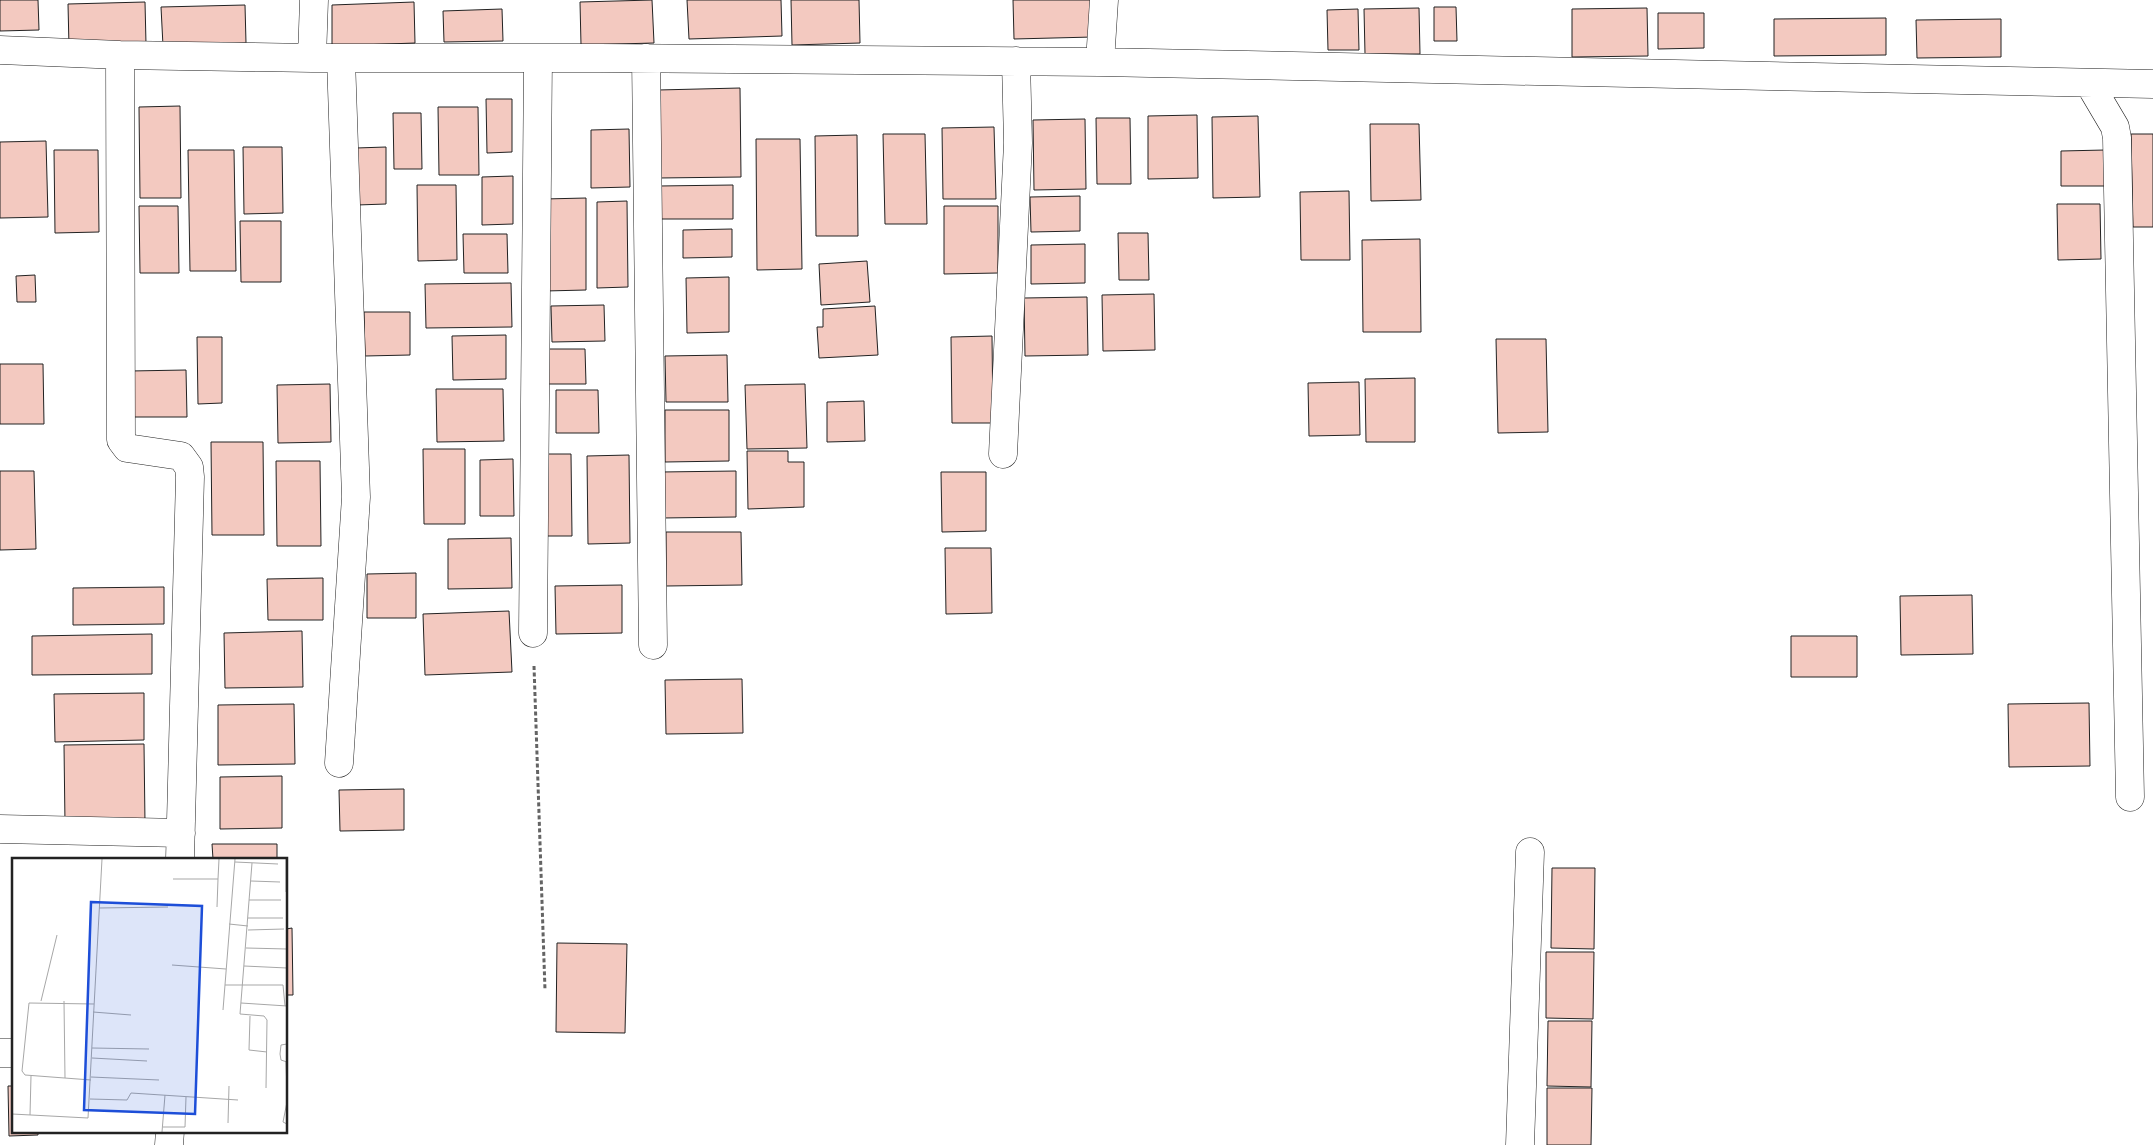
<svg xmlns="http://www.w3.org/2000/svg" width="2153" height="1145" font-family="'Sofia Sans Condensed',sans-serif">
  <rect width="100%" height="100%" fill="#fff"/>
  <!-- building -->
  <path fill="#f3c9c0" stroke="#222" d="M0,0H38L39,30L0,31Z
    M652,0L654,43L581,45L580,2Z
    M687,0H781L782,36L689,39Z
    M791,0H859L860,43L792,45Z
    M1013,0H1092L1093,37L1014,39Z
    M145,2L146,44L69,47L68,4Z
    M414,2L415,43L332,46V5Z
    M245,5L246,43L163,46L161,7Z
    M1434,7H1456L1457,41H1434Z
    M1419,8L1420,54H1365L1364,9Z
    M1647,8L1648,56L1572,57V9Z
    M502,9L503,41L444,42L443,11Z
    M1358,9L1359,50H1328L1327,10Z
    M1658,13H1704V48L1658,49Z
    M1886,18V55L1774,56V19Z
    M2001,19V57L1917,58L1916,20Z
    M740,88L741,177L659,178L658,90Z
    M486,99H512V152L487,153Z
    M180,106L181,198H140L139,107Z
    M438,107H478L479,175H439Z
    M393,113H421L422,169H394Z
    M1197,115L1198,178L1148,179V116Z
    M1258,116L1260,197L1213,198L1212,117Z
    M1096,118H1130L1131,184H1097Z
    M1085,119L1086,189L1034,190L1033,120Z
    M1370,124H1419L1421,200L1371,201Z
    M994,127L996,199H943L942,128Z
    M629,129L630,187L591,188V130Z
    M883,134H925L927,224H885Z
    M2131,134H2153V227H2133Z
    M857,135L858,236H816L815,136Z
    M756,139H800L802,269L757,270Z
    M46,141L48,217L0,218V142Z
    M243,147H282L283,213L244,214Z
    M386,147V204L357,205L356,148Z
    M54,150H98L99,232L55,233Z
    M188,150H234L236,271H190Z
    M2105,150L2106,186H2061V151Z
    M513,176V224L482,225V177Z
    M417,185H456L457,260L418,261Z
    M733,185V219H659V186Z
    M1349,191L1350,260H1301L1300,192Z
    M1080,196V231L1031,232L1030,197Z
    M586,198V290L545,291L544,199Z
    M627,201L628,287L597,288V202Z
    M2057,204H2100L2101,259L2058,260Z
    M139,206H178L179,273H140Z
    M944,206H998V273L944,274Z
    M240,221H281V282H241Z
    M732,229V257L683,258V230Z
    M1118,233H1148L1149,280H1119Z
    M463,234H507L508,273H464Z
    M1420,239L1421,332H1363L1362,240Z
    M1085,244V283L1031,284V245Z
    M867,261L870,302L821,305L819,264Z
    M35,275L36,302H17L16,276Z
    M729,277V332L687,333L686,278Z
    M511,283L512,327L426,328L425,284Z
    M1154,294L1155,350L1103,351L1102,295Z
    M1087,297L1088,355L1025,356L1024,298Z
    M604,305L605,341L552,342L551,306Z
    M875,306L878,355L819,358L817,327H823V309Z
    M364,312H410V355L365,356Z
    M506,335V379L453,380L452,336Z
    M992,336L993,423H952L951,337Z
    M197,337H222V403L198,404Z
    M1496,339H1546L1548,432L1498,433Z
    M545,349H585L586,384H545Z
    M727,355L728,402H666L665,356Z
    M0,364H43L44,424H0Z
    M186,370L187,417H131L130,371Z
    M1415,378V442H1366L1365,379Z
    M1359,382L1360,435L1309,436L1308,383Z
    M330,384L331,442L278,443L277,385Z
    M805,384L807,448L747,449L745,385Z
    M436,389H503L504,441L437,442Z
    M556,390H598L599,433H556Z
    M864,401L865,441L827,442V402Z
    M665,410H729V461L665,462Z
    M211,442H263L264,535H212Z
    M423,449H465V524H424Z
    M747,451H788V462H804V507L748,509Z
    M535,454H571L572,536H536Z
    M629,455L630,543L588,544L587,456Z
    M513,459L514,516H480V460Z
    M276,461H320L321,546H277Z
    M0,471H34L36,549L0,550Z
    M736,471V517L662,518L661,472Z
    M941,472H986V531L942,532Z
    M666,532H741L742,585L666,586Z
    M511,538L512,588L448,589V539Z
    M945,548H991L992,613L946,614Z
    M416,573V618H367V574Z
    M323,578V620H268L267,579Z
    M622,585V633L556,634L555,586Z
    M164,587V624L73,625V588Z
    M1972,595L1973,654L1901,655L1900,596Z
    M509,611L512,672L425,675L423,614Z
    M302,631L303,687L225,688L224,633Z
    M152,634V674L32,675V636Z
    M1791,636H1857V677H1791Z
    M742,679L743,733L666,734L665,680Z
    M144,693V740L55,742L54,694Z
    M2089,703L2090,766L2009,767L2008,704Z
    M294,704L295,764L218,765V705Z
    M144,744L145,823L65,824L64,745Z
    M282,776V828L220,829V777Z
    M404,789V830L340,831L339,790Z
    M212,844H277V859H213Z
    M1552,868H1595L1594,949L1551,948Z
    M292,928L293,995H286V929Z
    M557,943L627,944L625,1033L556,1032Z
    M1546,952H1594L1593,1019L1546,1018Z
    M1548,1021H1592L1591,1087L1547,1086Z
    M8,1086H14V1131H38V1135L9,1136Z
    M1547,1088H1592L1591,1145H1547Z"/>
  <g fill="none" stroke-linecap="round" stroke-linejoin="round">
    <defs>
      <path id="minor" d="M0,50L120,55L312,58H599L1100,62L2153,84
        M120,55L121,440L127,448L181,456L189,467L190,477L180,859
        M312,58L314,0
        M646,58L653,645
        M1100,62L1104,0
        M2089,83L2115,127L2117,138L2130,797
        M1003,454L1018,143L1016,61
        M533,633L538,58
        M339,763L356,497L341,59
        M0,829L181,833
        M0,1053H14
        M169,1145L170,1131
        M1520,1145L1530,852"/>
    </defs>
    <!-- minor casing -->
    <use href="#minor" stroke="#222" stroke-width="29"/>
    <!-- path -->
    <path stroke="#646464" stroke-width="3" stroke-dasharray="4 2.5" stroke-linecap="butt" d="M534,666L545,990"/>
    <!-- minor -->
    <use href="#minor" stroke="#fff" stroke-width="28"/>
  </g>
  <!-- overview -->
  <g transform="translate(12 858)">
    <rect width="275" height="275" fill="#fff"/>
    <path fill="none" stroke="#a7a7a7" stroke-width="1" d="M223,4L266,6M240,5L228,156L252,158L255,162L254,230M161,21H206L207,1M239,23L268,24M274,34V1M237,42H269M205,49L206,21M87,50L156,49M236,60H271M217,66L236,68M236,72L272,71M234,90L275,91M160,107L214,111M232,108L275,110M213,127H271L273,148M29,143L45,77M52,143L53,220M229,145L275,148M211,152L223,1M81,154L119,157M238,158L237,192L255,194M80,190L137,191M80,200L135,203M274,204L275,233M275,204L269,202L268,196L269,187L275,186M79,219L147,222M79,222L13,217L10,213L17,145L82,146M78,241L115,242L119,235L226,242M275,244L271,264L275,266M0,256L76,260L90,1M18,257L19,218M216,265L217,228M151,269H173L174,239M150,274L153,237"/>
    <path fill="#1d4ed8" fill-opacity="0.15" stroke="#1d4ed8" stroke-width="2.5" d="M79,44L190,48L183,256L72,252Z"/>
    <rect width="275" height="275" fill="none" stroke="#222" stroke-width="2.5"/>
  </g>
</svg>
